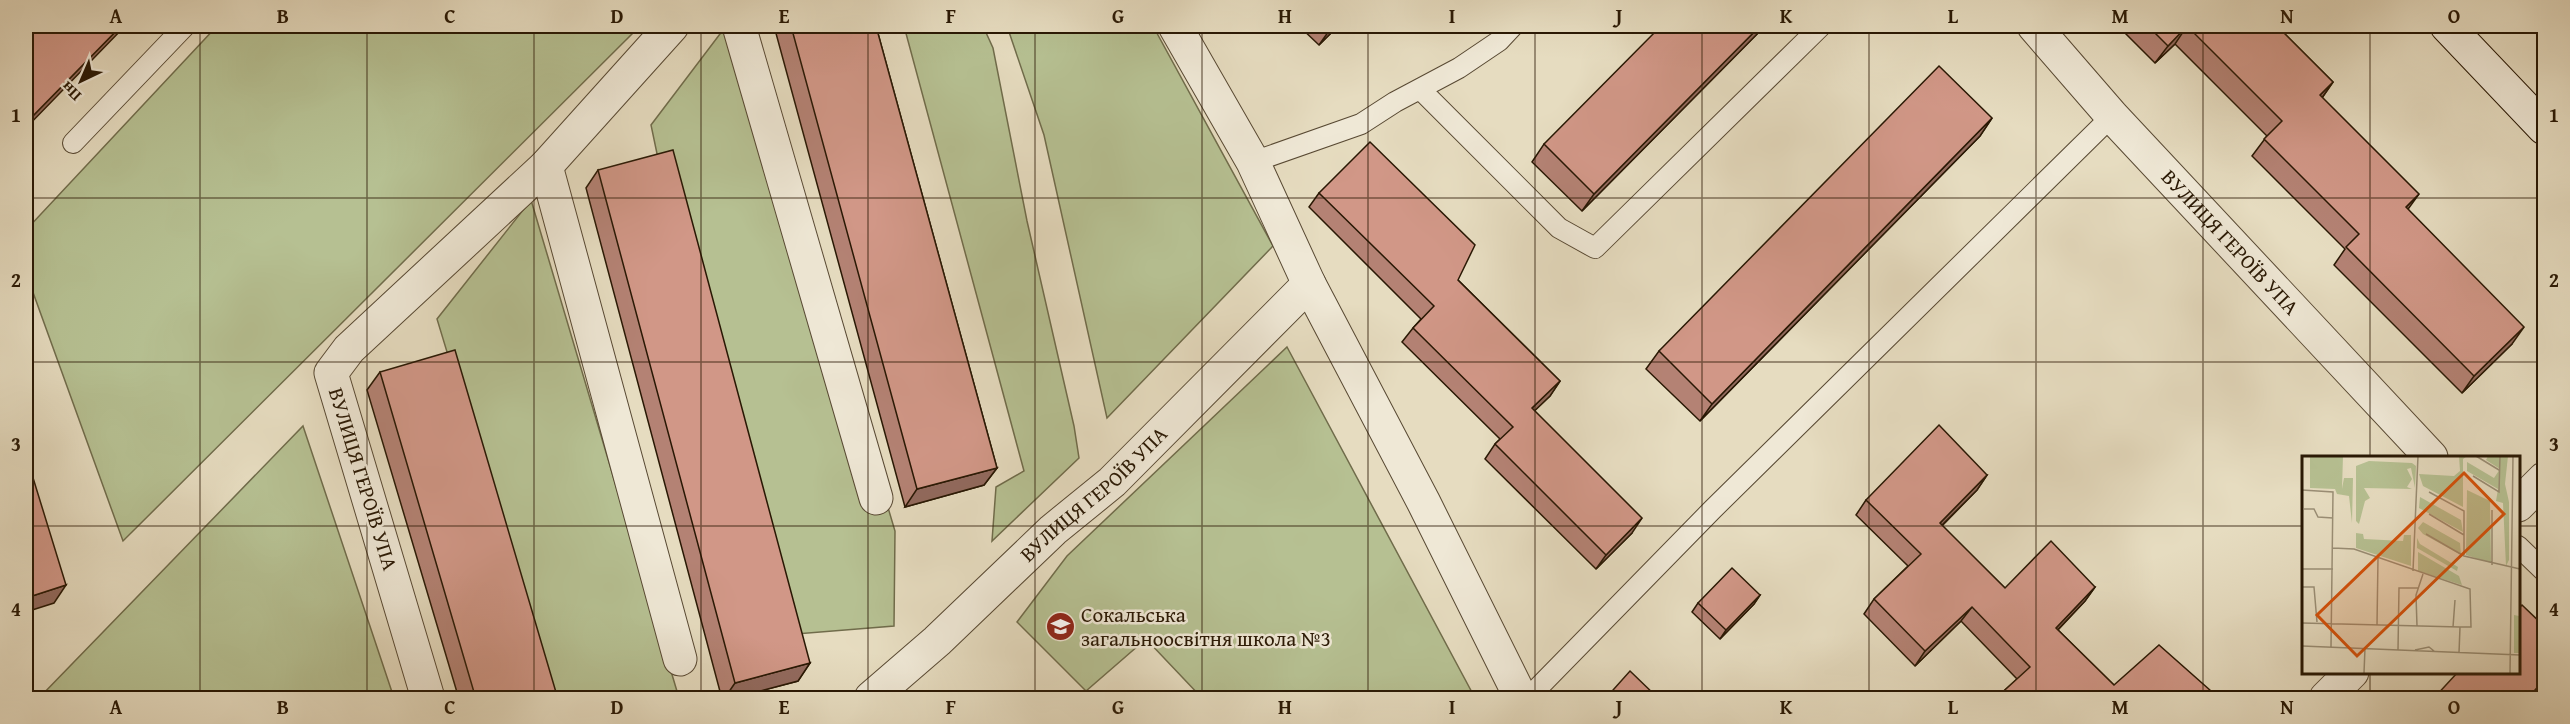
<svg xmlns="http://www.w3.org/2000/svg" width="2570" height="724" font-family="'Gentium Book Plus',serif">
  <rect width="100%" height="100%" fill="#e6dcc0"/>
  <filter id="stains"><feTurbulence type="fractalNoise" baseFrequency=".00333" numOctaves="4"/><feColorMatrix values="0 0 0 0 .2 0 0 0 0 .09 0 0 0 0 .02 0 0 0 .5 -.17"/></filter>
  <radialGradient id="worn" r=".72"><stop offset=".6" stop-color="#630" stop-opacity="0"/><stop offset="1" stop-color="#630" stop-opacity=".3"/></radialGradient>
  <!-- green -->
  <path fill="#b6c092" stroke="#706c4b" stroke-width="1.5" d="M217,26H640L123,541L26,273V230Z
    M726,26H744L895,531L894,626L796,634L660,168L651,125Z
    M904,26H983L993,48L1027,221L1074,426L1079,458L992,541L996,487L1024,471Z
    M1007,26H1153L1273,246L1107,418L1044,135Z
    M531,200L679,698H552L437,319Z
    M1287,347L1475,698H1202L1146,639L1086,691L1017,622L1067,556Z
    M303,426L394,698H39Z"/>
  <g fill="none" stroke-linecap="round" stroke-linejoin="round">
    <defs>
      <path id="lane" d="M1420,89L1559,228L1595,248L1821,26
        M73,143L185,26
        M1253,162L1361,124L1395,102L1459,68L1499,41L1513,26
        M2518,546L2544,571
        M1528,698L1712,510L2112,116"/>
      <g id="street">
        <path d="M739,26L876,498"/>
        <path d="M1175,26L1253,162L1309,284L1424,503L1521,698"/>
        <path id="s1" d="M2034,26L2112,116L2431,457"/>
        <path d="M546,166L680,659"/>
        <path d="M2518,505L2544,479"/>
        <path d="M428,698L331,373L349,349L546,166L672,26"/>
        <path id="s2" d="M871,698L937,641L1053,530L1112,482L1309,284"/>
        <path d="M2326,698L2352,672"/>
      </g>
      <path id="secondary" d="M2447,26L2544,128"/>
    </defs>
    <!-- lane casing -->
    <use href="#lane" stroke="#584933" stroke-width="22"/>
    <!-- street casing -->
    <use href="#street" stroke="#584933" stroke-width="35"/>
    <!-- secondary casing -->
    <use href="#secondary" stroke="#291804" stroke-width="35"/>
    <!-- lane -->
    <use href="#lane" stroke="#efe8d6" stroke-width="20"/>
    <!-- street -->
    <use href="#street" stroke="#efe8d6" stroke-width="33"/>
    <!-- secondary -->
    <use href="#secondary" stroke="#efe8d6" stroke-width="33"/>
  </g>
  <!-- wall -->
  <path fill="#b48274" stroke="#291804" stroke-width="1.5" d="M774,26H876L997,468L984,485L905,507Z
    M1299,26H1338L1319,45Z
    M1765,26L1582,211L1532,162L1544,144Z
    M2118,26H2277L2333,82L2322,98L2512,344L2462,393L2334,265L2345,249L2252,156L2267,136L2175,44L2155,63Z
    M1992,118L1980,136L1700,421L1646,369L1659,351Z
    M598,170L810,663L798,681L730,699H722L586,188Z
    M1319,193L1458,280L1560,381L1550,396L1534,411L1632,533L1596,569L1485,459L1495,444L1500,439L1402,342L1413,328L1421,319L1309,207Z
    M380,372L558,699H459L367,390Z
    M1987,475L1977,490L1942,526L2005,588L2095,587L2085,601L2058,630L2114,685L2211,691L2206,699H1995L2017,679L1961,621L1915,666L1864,614L1874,599L1908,566L1856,515L1866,500Z
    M1760,595L1754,604L1720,639L1692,612L1698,603Z"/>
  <!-- shaded-wall -->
  <path fill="#926a5e" stroke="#291804" stroke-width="1.5" d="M121,26H125L26,128V123Z
    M1333,26H1338L1319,45L1331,28Z
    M1760,26H1765L1582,211L1594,194Z
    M2187,26L2175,44L2155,63L2168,46Z
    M2333,82L2321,99L2320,95Z
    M1992,118L1980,136L1700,421L1712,404Z
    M2419,194L2406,212V207Z
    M2524,327L2512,344L2462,393L2474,376Z
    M1560,381L1550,396L1522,423L1532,408Z
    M997,468L984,485L905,507L917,489Z
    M1987,475L1977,490L1929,538L1940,523Z
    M1642,518L1632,533L1596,569L1606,555Z
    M66,585L54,603L26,612V598Z
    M2095,587L2085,601L2046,642L2056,628Z
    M1760,595L1754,604L1720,639L1726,630Z
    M1972,607L1961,621L1915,666L1925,651Z
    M810,663L798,681L730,699H724L735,683Z
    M2544,680V685L2531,699H2527Z"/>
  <!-- building -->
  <path fill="#d19787" stroke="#291804" stroke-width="1.5" d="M26,26H121L26,123Z
    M791,26H876L997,468L917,489Z
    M1661,26H1760L1594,194L1544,144Z
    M2148,26H2277L2333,82L2320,95L2419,194L2406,207L2524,327L2474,376L2346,247L2359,234L2264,139L2282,121L2187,26L2168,46Z
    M1939,66L1992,118L1712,404L1659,351Z
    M1370,142L1475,245L1458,280L1560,381L1532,408L1642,518L1606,555L1495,444L1513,427L1413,328L1434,306L1319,193Z
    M673,150L810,663L735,683L598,170Z
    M455,350L558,699H476L380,372Z
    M1939,425L1987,475L1940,523L2005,588L2051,541L2095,587L2056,628L2114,685L2159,645L2211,691L2203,699H1995L2030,667L1972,607L1925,651L1874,599L1921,554L1866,500Z
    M26,455L66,585L26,598Z
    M1732,568L1760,595L1726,630L1698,603Z
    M2522,605L2544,626V680L2527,699H2433L2458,672H2517V610Z
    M1630,671L1659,699H1605Z"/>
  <!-- grid -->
  <path fill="none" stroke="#291804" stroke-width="1.5" stroke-opacity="0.55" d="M200,26V698M367,26V698M534,26V698M701,26V698M868,26V698M1035,26V698M1202,26V698M1368,26V698M1535,26V698M1702,26V698M1869,26V698M2036,26V698M2203,26V698M2370,26V457M26,198H2544M26,362H2544M26,526H2303M2518,526H2544M2370,672V698"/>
  <!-- icons -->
  <defs>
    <symbol id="school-disc" viewBox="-11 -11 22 22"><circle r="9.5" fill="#8f2418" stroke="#efe8d6"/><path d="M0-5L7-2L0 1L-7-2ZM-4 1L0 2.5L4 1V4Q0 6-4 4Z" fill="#fff"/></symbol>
  </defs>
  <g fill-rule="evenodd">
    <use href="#school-disc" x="1044" y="610" width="33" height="33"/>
  </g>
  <g text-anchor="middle" stroke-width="5" stroke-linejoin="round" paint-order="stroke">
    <!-- street labels -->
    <g font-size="21" fill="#291804" stroke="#efe8d6">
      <text dy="7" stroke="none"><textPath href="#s1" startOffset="292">ВУЛИЦЯ ГЕРОЇВ УПА</textPath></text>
      <text transform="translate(363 479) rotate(73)" y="7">ВУЛИЦЯ ГЕРОЇВ УПА</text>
      <text dy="7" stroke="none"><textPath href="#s2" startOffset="302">ВУЛИЦЯ ГЕРОЇВ УПА</textPath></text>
    </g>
    <!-- poi labels -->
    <g font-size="21" fill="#291804" stroke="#efe8d6" text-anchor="start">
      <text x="1081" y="622">Сокальська<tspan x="1081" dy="24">загальноосвітня школа №3</tspan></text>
    </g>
  </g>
  <!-- overview -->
  <g transform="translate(2302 456)">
    <rect width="218" height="218" fill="#e6dcc0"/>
    <path d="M8,0H41L40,33L42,22H51L50,67L47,40L35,38L33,33L8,32ZM157,0H165L161,3V51L121,30L117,18L152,20L158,15ZM186,0H206L203,28L207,46V104L204,110L201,47L194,45L196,33L165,15V6L192,22L198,13L184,4ZM67,5L110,7L114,10L113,32L109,12L105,13L110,23L105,31L110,33L62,32L68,42L63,45L57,68L54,65V10ZM165,34L188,45L189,107L164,99ZM118,41L159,64L161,76L117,52ZM121,66L158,87L159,99L121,78L116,72ZM54,77L61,78L62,83L101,85L102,79H109V110L54,92ZM115,82L118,88L156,111L155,115L115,92ZM116,96L157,120L160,129L116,115ZM212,159L217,160V197H212Z" fill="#b6c092"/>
    <path fill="none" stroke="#9a8e75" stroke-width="1.5" d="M174,0L197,14M171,20L197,36L198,0M0,34L31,36L29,191M127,36L162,55V99M2,53H12L16,61L31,62M190,54V109M127,58L162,79M124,78L162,100L218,113M31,92L52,93L168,133L169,171H158L157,197M0,113H31M111,115L116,0M0,131H12L15,166M0,167L158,171M75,169L76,102M115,170L114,139L121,118M151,171L153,144M0,190L218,199M96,194L97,132H116M113,194L127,191L132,195M62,217L63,192M208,217L211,0"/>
    <path fill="#d5520b" fill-opacity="0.15" stroke="#d5520b" stroke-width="3" d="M162,17L202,58L55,200L15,159Z"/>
    <rect width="218" height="218" fill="none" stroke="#291804" stroke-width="3"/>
  </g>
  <!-- margin -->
  <rect width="2570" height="724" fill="none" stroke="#e6dcc0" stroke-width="66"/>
  <!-- north arrow -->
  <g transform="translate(81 81) rotate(224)" stroke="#efe8d6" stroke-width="4.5" paint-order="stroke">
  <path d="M0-4.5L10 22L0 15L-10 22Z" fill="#291804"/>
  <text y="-9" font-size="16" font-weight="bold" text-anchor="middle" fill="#291804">Пн</text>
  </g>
  <rect x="33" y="33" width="2504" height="658" fill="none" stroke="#291804" stroke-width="2"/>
  <g font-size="20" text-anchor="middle" font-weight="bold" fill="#291804">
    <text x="116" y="23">A</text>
    <text x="283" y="23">B</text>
    <text x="450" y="23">C</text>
    <text x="617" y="23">D</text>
    <text x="784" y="23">E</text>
    <text x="951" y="23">F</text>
    <text x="1118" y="23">G</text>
    <text x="1285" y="23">H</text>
    <text x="1452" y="23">I</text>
    <text x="1619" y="23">J</text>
    <text x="1786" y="23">K</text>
    <text x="1953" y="23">L</text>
    <text x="2120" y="23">M</text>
    <text x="2287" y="23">N</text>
    <text x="2454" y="23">O</text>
    <text x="16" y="122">1</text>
    <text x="2554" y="122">1</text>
    <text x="16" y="287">2</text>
    <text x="2554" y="287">2</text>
    <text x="16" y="451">3</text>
    <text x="2554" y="451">3</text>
    <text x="16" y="616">4</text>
    <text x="2554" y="616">4</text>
    <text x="116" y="714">A</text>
    <text x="283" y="714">B</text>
    <text x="450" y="714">C</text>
    <text x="617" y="714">D</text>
    <text x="784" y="714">E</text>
    <text x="951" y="714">F</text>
    <text x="1118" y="714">G</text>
    <text x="1285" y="714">H</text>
    <text x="1452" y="714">I</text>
    <text x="1619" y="714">J</text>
    <text x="1786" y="714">K</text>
    <text x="1953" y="714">L</text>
    <text x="2120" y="714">M</text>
    <text x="2287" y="714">N</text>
    <text x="2454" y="714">O</text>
  </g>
  <rect width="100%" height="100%" filter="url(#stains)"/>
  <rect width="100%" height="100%" fill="url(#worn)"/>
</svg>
